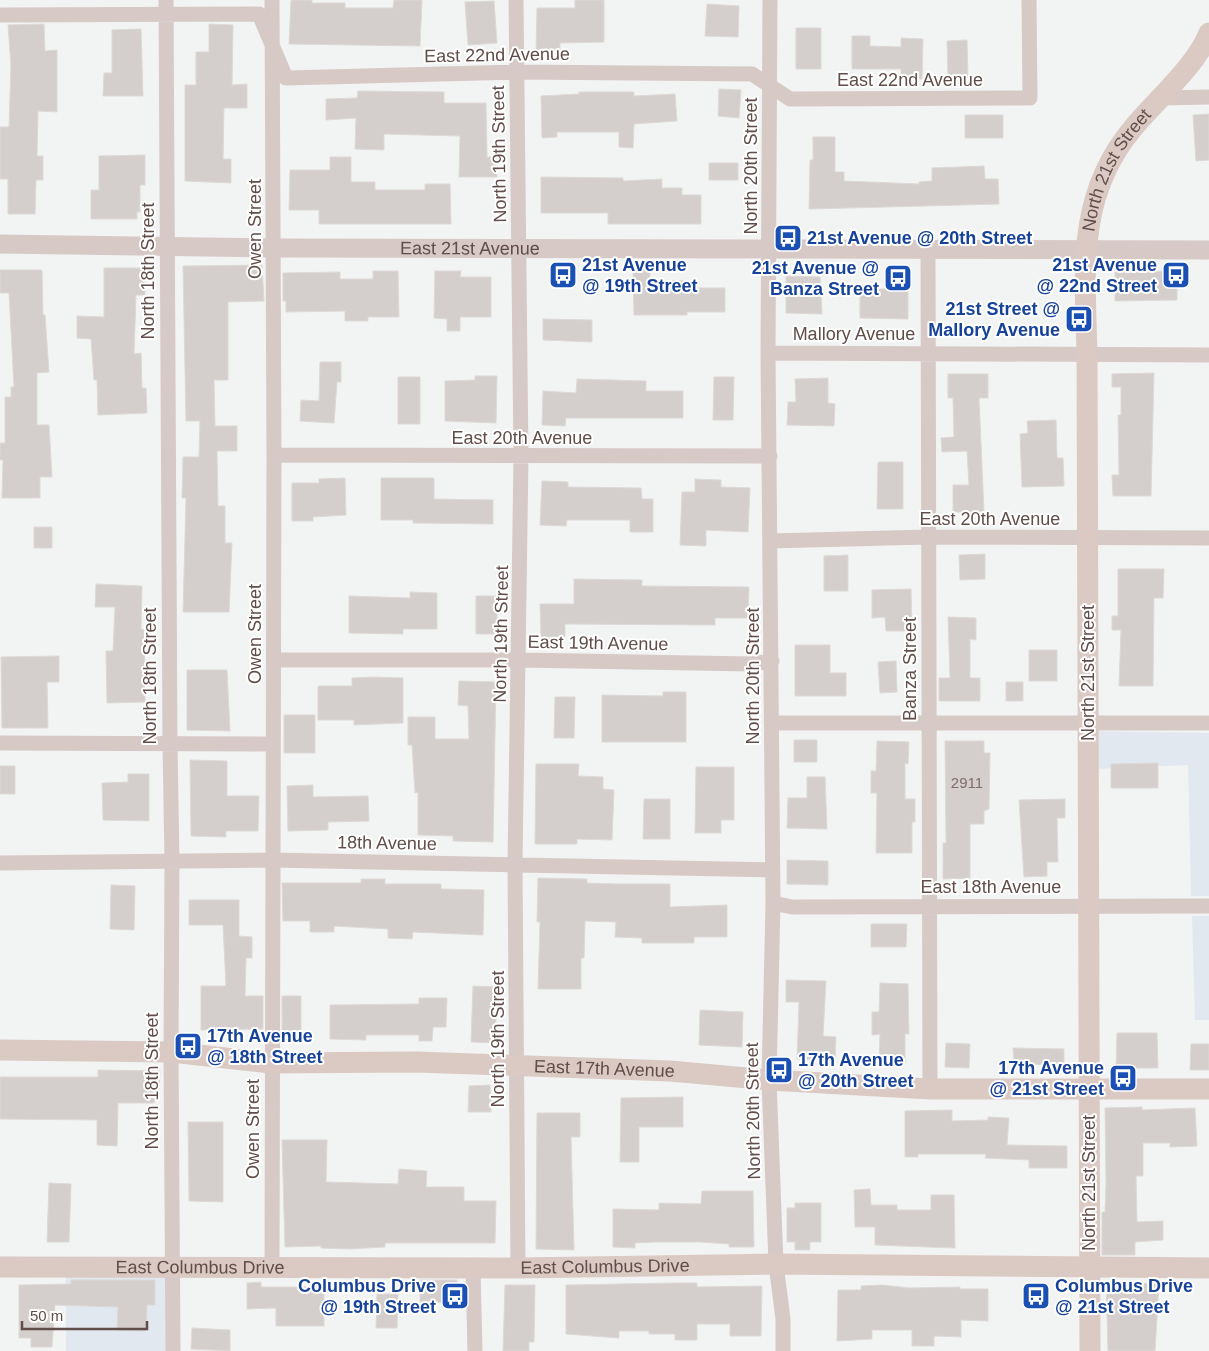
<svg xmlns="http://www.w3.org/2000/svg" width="1209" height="1351" font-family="Arial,sans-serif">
  <rect width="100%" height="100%" fill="#f2f4f4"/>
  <!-- commercial -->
  <path fill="#e2e8ef" d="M1096,731L1209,733V896H1191L1188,765L1096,769Z
    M1192,916H1209V1020H1195Z
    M66,1266L170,1268V1351H66Z"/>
  <!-- building -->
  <path fill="#d4cfcc" stroke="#ddd9d6" d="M291,0H312V3H345V8H393L394,0H422L420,46L289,44Z
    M575,0H604V42L560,43V51H536L537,8H575Z
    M494,1L497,43L468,45L465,2Z
    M707,4L739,6L738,37L705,36Z
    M44,24L45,51L57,50V112L38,111L37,156H43V180H36L35,214H8V179H0V127H9L11,66L8,25Z
    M209,24L233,25L232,85L247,84V108H224L223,159H231V183L185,181V85H196V52H209Z
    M796,28H821V69H796Z
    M141,29L143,96H103L104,73H112V30Z
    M852,36H870V46L901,47V38L923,39L922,79L901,78V69H852Z
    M967,40L968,78H948L947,41Z
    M719,89L741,90L739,118L718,116Z
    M358,91L444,92V103H486L487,157H497V177H459L460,136L384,134V150L355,149L356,118L326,120V99L357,98Z
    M579,92H634V96L675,94L677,121L634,124L633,148L619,147V132H557V137L542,138L541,96L579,94Z
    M1209,114V160L1196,161L1193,115Z
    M965,115H1003V138H965Z
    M813,137H835V172H844V181L919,184V182L932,181V168L984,166L985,179H998L999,204L809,209L810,160H813Z
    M145,155V185H140V212H137V219H91V190H99V156Z
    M330,157H351V182H375V190H425V184H450L451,224H319V210H289L290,170H330Z
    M709,163H738V180H709Z
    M541,177L623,178V181L662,179V188H682V195H701V224H608V213H541Z
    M262,265L264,301L228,302V380H214L215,426H237V451H217L218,506H225V543H232L229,612H183L186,498H182L183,457H199L200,421H186L183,266Z
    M104,268H145V295H136L134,354L141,353L142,388H146L147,413L98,415L97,380H94L91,339L77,338V316L104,317Z
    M0,270H42L43,315H45L49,372L37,373V425H49L52,477H40V498H2L3,460H0V443H5V397H11V387H14L9,293H0Z
    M633,270H650V280L688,281V288H725V312H687V315H634Z
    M373,271H398L399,317H368V321H345V311L286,312V301H283V273L340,272V279H373Z
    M435,271H461L460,277H491V317H460V331H447V319L434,318Z
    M1177,271V300L1115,301V272Z
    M786,276L820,277L822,314L786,313Z
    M860,289H908V319L860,318Z
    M543,319L592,320V342L543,340Z
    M320,362H341V382H337L334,423L300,421L301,400L319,401Z
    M1154,373L1151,496H1113L1112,475H1119L1118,415H1121V387H1112V374Z
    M948,374H988V398H979L984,512H953V485H969L967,451L942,452L941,438L954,437L953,398H948Z
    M475,376H497L496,423L445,421V381L475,380Z
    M398,377H420V424H398Z
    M714,377H734L733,420H713Z
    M828,378V403L835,404L834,426L787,425L788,402H796L795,379Z
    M577,379L646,381V391H683V418H566L565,426L542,425L543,391L576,393Z
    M1056,420L1057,458H1063L1064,486L1022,487L1020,434L1028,433L1027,421Z
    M878,462H903V509H877Z
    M345,478L346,515L313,517V521H292V483H319V479Z
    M381,478H434V499L493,500V524L413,523V520H381Z
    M695,479L721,480V487L750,488L748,532L706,530V546L680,545L682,492H695Z
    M542,481L568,482V487L641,488L642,499H653V532H630V520H567L566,526L540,525Z
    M34,527H52V548H34Z
    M985,554V579L960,580L959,555Z
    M848,555V591H824V556Z
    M1118,569H1164L1163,598H1154L1153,686H1119L1121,630H1112V616H1118Z
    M574,579L642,580V586L749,587L748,618H715V625L565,624V637H541L540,604H574Z
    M96,584L142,586L141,629L144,630L145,702L107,703L106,651H113L115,607H95Z
    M911,589L912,631H886L885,617L872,618V590Z
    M410,592L437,593V629H403V634L349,633V596L410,598Z
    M476,596H497V634H476Z
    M948,617L976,618V640L970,639V678H980V701H939V678H950Z
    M795,645H830V673H846V696H795Z
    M1029,650H1057V681H1029Z
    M59,656V682H47L48,728H2L1,657Z
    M896,661L897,692L880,693L878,662Z
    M187,670H227L230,731L187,730Z
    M373,677L403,678V723L354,725V720H318V686H352V678Z
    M459,681L496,682L493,842L453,841V836L418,835V792L415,793L412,745H408V717H435V739H469L468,706L458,705Z
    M1006,682H1023V701H1006Z
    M663,692H686V742H602V695L663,696Z
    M555,697H575L574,738H554Z
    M284,715H315V753H284Z
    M794,740H817V762H794Z
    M877,741L909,742L908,764L905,763V799H915V822H912V853H876L877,793H871V771H876Z
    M945,741H984V753H990L989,809L984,811V824H970V878L943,879V843H946Z
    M190,760L227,761V796H259L258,831H226V837L191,836Z
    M1158,763V788H1111V764Z
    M536,764H579L578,776L603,777V789L614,790L612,840L577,839V844H535Z
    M0,766H15V794H0Z
    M696,767H734V820H721V833H695Z
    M128,774H149V821L103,820L102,783L128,782Z
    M807,777H825L827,829L787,828L788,798H807Z
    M313,785V797L368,796L369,821L328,822V830L288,831L287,786Z
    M644,799H670V839H643Z
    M1065,799V818H1057L1058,862H1047V876L1024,877L1019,800Z
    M787,860L828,861V885L787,884Z
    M538,878L587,879V883L617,884H670V907L727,905V937H694V943H642V938L615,937L616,922L585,921L584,958H581V989H538L540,922H537Z
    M361,879H385V884H441V889L484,890L483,935L413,932L412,939L388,938V929L334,926V932H310V921H283L282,883H361Z
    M111,885L135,886L134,930L110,929Z
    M189,900H239V936L252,937V958H246L245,996H263V1029L201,1030V986H226L223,925H189Z
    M871,924H907L906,947H871Z
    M786,980L826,981L823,1036L836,1037L835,1060L797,1059L799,1002H786Z
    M880,983L908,984L909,1034H905V1063H879L880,1034L872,1035V1012H879Z
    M473,986L497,987L495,1043L471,1042Z
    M282,996H301V1040H282Z
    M419,998H447L446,1027H433L432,1041H419V1035H366V1040L330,1039V1005L419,1004Z
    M700,1010L743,1012L742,1047L699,1045Z
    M1117,1033H1157L1158,1068H1116Z
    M946,1043L970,1044L969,1068L945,1067Z
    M1191,1044H1209V1070H1190Z
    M1013,1048L1064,1049V1065L1014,1064Z
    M98,1070L160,1071L159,1096H155L154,1103H118L117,1146L97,1145V1120L0,1119V1077H98Z
    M490,1085L491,1112H468L469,1086Z
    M683,1097V1127H639V1162H620L621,1098Z
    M1142,1107V1110L1195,1108L1197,1146L1170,1147V1143H1143V1176H1136L1137,1222L1163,1221V1240L1135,1242V1255H1102V1212H1105L1106,1182L1105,1108Z
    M952,1110V1121L988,1120V1117L1009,1118L1007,1145L1067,1146V1168H1029V1160L985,1158L986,1154H918V1157H905V1111Z
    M537,1113H580V1137H571L574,1250L536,1249Z
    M188,1122H223V1202L189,1201Z
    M282,1140H327L326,1182L398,1184L399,1169L427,1171L426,1187H464V1201H496L495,1243H385V1247L350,1249L321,1248V1246L285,1247Z
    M49,1183L71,1184L69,1242H47Z
    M870,1189L871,1205H897V1210H931V1195H954L955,1248L875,1245V1227H855L854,1190Z
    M702,1191H753L754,1247H729V1244L700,1242H657L635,1243V1248L613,1247V1209L659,1210V1203L701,1204Z
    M795,1203H821V1242H810V1250H795V1242H787V1208H795Z
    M71,1280H155V1305H147L146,1331L117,1330L118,1307L55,1305L52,1347H31V1338H19V1285L71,1284Z
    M420,1280H457V1303L420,1302Z
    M261,1282V1287H324V1326H276V1308L247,1309V1283Z
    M1106,1282L1159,1284L1155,1351H1108Z
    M675,1283H697V1287L762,1286L761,1336H730V1324H697V1340H675V1334H649V1331H619V1338L566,1334V1285Z
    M505,1285H535L534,1342H529V1351H503Z
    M882,1285L910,1288L960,1287V1289H988V1321L961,1320V1337L934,1336V1346H912V1330H872V1339L837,1341L838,1290H861V1286Z
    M377,1294H398L397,1328H376Z
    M192,1328L230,1330V1351L191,1349Z"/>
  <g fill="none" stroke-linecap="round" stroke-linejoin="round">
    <!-- minor -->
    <path stroke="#d7c9c6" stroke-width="15" d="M166,0L170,744L172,862L171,1052L173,1351
      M516,0L521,457L515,864L518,1268
      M770,0L768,353L773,903L769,1080L776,1264L783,1319V1351
      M0,15L259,14L286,78L516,72L752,74L790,99L1030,98L1029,0
      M1160,98L1209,97
      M928,250L930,1089
      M768,353L1209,355
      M274,455L770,456
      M770,541L928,537L1209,538
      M274,660H519L751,664L772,661
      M772,723H1209
      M0,743L272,744
      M0,863L272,860L772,870
      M773,903L792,907L1209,906
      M272,1268L274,455L272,0
      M473,1268L475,1351"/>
    <!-- tertiary -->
    <path stroke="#d7c9c6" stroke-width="19" id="s1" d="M0,244L274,248L1209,250"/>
    <!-- secondary -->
    <g stroke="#dbcac4" stroke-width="21">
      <path id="s2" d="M0,1050L171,1052L271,1063L416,1062L670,1071L769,1080L930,1089H1209"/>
      <path id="s3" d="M0,1267L518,1268L776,1264L1209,1268"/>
      <path id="s4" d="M1090,1351L1087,353C1085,271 1076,196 1133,128C1155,101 1197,65 1209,33"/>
    </g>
  </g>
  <!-- icons -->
  <defs>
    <symbol id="bus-square" viewBox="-11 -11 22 22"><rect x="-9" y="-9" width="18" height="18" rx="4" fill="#1a4fb4" stroke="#fff"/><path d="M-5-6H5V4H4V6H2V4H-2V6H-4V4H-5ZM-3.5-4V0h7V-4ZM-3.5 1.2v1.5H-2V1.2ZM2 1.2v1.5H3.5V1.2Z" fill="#fff"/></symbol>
  </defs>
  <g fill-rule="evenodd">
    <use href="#bus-square" x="772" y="222" width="32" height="32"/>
    <use href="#bus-square" x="547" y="259" width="32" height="32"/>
    <use href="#bus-square" x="1160" y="259" width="32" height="32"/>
    <use href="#bus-square" x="882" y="262" width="32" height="32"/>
    <use href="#bus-square" x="1063" y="303" width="32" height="32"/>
    <use href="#bus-square" x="172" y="1030" width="32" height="32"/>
    <use href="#bus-square" x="763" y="1054" width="32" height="32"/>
    <use href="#bus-square" x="1107" y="1062" width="32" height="32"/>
    <use href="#bus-square" x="439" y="1280" width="32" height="32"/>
    <use href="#bus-square" x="1020" y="1280" width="32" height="32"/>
  </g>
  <g text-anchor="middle" stroke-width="4" stroke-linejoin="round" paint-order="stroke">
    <!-- number labels -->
    <g font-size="15" fill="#7e6e6a">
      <text x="967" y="788">2911</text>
    </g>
    <!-- street labels -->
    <g font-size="18" fill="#614d49" stroke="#fff">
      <text transform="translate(497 55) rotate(-1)" y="6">East 22nd Avenue</text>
      <text x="910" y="86">East 22nd Avenue</text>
      <text transform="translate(499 154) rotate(-91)" y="6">North 19th Street</text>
      <text transform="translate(751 166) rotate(-90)" y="6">North 20th Street</text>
      <text dy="6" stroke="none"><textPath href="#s4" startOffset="1188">North 21st Street</textPath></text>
      <text transform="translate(255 229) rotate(-90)" y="6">Owen Street</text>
      <text dy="6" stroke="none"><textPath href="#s1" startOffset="470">East 21st Avenue</textPath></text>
      <text transform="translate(148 271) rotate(-90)" y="6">North 18th Street</text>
      <text x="854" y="340">Mallory Avenue</text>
      <text x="522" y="444">East 20th Avenue</text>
      <text x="990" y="525">East 20th Avenue</text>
      <text transform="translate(255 634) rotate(-90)" y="6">Owen Street</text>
      <text transform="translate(501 634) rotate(-89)" y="6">North 19th Street</text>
      <text transform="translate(598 643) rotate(1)" y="6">East 19th Avenue</text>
      <text transform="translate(910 669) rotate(-90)" y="6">Banza Street</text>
      <text transform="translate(1088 673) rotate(-90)" y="6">North 21st Street</text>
      <text transform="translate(150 676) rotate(-90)" y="6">North 18th Street</text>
      <text transform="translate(753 676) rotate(-90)" y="6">North 20th Street</text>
      <text transform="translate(387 843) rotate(1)" y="6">18th Avenue</text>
      <text x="991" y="893">East 18th Avenue</text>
      <text transform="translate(498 1039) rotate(-90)" y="6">North 19th Street</text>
      <text dy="6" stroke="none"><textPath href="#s2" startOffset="605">East 17th Avenue</textPath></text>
      <text transform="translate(152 1081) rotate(-90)" y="6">North 18th Street</text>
      <text transform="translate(753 1111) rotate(-91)" y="6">North 20th Street</text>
      <text transform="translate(253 1129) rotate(-90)" y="6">Owen Street</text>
      <text transform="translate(1089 1183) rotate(-90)" y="6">North 21st Street</text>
      <text dy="6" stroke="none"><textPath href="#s3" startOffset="605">East Columbus Drive</textPath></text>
      <text dy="6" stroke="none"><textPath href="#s3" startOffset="200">East Columbus Drive</textPath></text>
    </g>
    <!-- transit labels -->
    <g font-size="18" font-weight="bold" fill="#164399" stroke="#fff" text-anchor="start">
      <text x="807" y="244">21st Avenue @ 20th Street</text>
      <text x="582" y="271">21st Avenue<tspan x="582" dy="21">@ 19th Street</tspan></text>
      <text x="1157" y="271" text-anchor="end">21st Avenue<tspan x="1157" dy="21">@ 22nd Street</tspan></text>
      <text x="879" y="274" text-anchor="end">21st Avenue @<tspan x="879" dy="21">Banza Street</tspan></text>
      <text x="1060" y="315" text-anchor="end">21st Street @<tspan x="1060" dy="21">Mallory Avenue</tspan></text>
      <text x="207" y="1042">17th Avenue<tspan x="207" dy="21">@ 18th Street</tspan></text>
      <text x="798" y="1066">17th Avenue<tspan x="798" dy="21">@ 20th Street</tspan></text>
      <text x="1104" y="1074" text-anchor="end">17th Avenue<tspan x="1104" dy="21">@ 21st Street</tspan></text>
      <text x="436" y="1292" text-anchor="end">Columbus Drive<tspan x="436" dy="21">@ 19th Street</tspan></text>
      <text x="1055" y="1292">Columbus Drive<tspan x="1055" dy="21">@ 21st Street</tspan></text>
    </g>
  </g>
  <!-- scale -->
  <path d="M22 1321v8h125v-8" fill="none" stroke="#614d49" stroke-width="2.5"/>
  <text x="30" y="1321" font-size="15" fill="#614d49" stroke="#ffffff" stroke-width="4" paint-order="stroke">50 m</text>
</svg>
